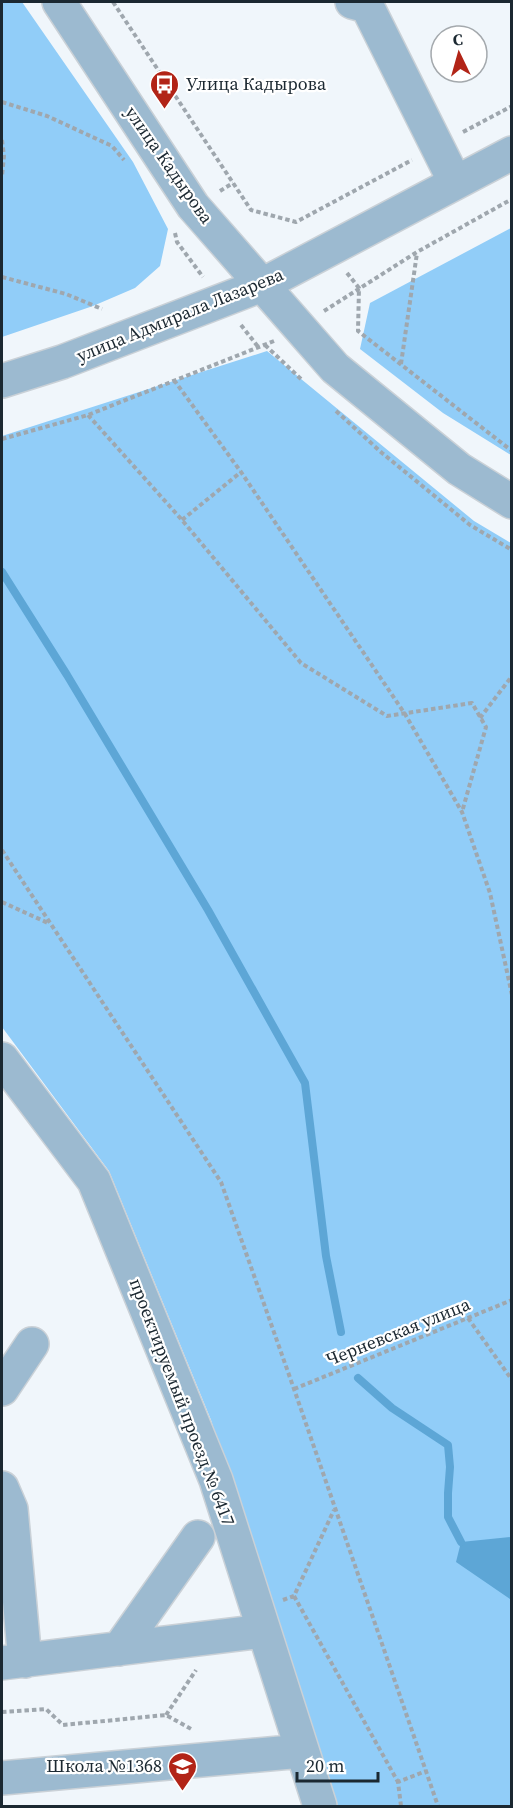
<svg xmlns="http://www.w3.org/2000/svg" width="513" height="1808" font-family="'Source Serif 4',serif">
  <rect width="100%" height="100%" fill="#f0f6fb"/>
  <!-- green -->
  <path fill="#91cdf8" d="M2,2H22L133,162L168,229L160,266L135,288L93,306L2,337Z
    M511,228V455L443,413L360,349L370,303Z
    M267,351L474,521L511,543V1806H335L279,1643L211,1420L109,1171L2,1027V436Z"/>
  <!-- water -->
  <path fill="#5da6d6" d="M511,1537H512L511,1604L510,1599L456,1562L461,1542Z"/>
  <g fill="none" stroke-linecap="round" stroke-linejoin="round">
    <!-- stream -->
    <path stroke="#5da6d6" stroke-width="8" d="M2,572L67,675L208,910L305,1083L326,1256L341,1332
      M358,1378L392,1408L448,1445L450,1467L448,1493V1517L461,1542"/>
    <defs>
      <path id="minor" d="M59,2L193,206L335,368L459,469L512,502
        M352,2L367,6L455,182
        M2,381L62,362L262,285L512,153
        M2,1059L94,1181L216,1480L320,1806
        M2,1389L32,1344
        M2,1488L11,1509L25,1661
        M119,1649L198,1537
        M2,1663L264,1631
        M2,1778L302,1751"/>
    </defs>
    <!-- minor casing -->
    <use href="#minor" stroke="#cad1d7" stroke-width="36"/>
    <!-- path -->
    <path stroke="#9fa7ae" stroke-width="4" stroke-dasharray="4.5 3" stroke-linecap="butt" d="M113,2L251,210L296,222L412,160
      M2,102L47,116L112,146L124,160
      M463,132L512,106
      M2,140L4,156L2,176
      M220,191L233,183
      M175,233L177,242L203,277
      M347,273L359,288L358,331L512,451
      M2,277L66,294L102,309
      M324,311L417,252L512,199
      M241,325L259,348
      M265,345L302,380
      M401,364L417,253
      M174,380L241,472L405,714L462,812L490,893L512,995
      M336,411L382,453L470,525L512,550
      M88,415L182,520L301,663L387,716L472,703L486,727L462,812
      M2,439L88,415L274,341
      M182,520L241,472
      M480,718L512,676
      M2,850L221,1182L294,1389L438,1806
      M2,902L48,923
      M468,1318L512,1380
      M294,1389L512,1300
      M294,1596L398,1782
      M283,1600L294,1596L334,1510
      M2,1712L46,1709L63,1725L166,1715L193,1730
      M166,1715L196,1670
      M401,1806L398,1782L426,1771"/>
    <!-- minor -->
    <use href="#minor" stroke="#9cbad0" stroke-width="33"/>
  </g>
  <!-- icons -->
  <defs>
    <symbol id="bus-pin" viewBox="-11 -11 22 30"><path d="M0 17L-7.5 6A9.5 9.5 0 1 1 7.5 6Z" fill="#b22417" stroke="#fff"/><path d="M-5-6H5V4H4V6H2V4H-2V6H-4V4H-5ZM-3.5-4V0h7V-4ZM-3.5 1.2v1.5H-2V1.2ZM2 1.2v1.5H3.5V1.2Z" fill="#fff"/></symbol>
    <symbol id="school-pin" viewBox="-11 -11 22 30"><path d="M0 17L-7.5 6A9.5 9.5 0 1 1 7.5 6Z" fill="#b22417" stroke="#fff"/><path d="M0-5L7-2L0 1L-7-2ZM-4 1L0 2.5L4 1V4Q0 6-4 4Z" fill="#fff"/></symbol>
  </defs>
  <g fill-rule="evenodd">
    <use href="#bus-pin" x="148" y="68" width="33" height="45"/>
    <use href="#school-pin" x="166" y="1750" width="33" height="45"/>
  </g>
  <g text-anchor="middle" stroke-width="4.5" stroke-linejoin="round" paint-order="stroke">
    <!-- poi labels -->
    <g font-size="18" fill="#1b2831" stroke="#fff" text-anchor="start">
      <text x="186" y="90">Улица Кадырова</text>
      <text x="162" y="1772" text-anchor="end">Школа №1368</text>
    </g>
    <!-- street labels -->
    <g font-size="18" fill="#1b2831" stroke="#fff">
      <text transform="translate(169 165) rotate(55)" y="6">улица Кадырова</text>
      <text transform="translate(180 315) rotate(-22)" y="6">улица Адмирала Лазарева</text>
      <text transform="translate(398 1332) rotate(-22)" y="6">Черневская улица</text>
      <text transform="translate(182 1402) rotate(69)" y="6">проектируемый проезд № 6417</text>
    </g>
  </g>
  <!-- border -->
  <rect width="513" height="1808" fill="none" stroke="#1b2831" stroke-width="6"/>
  <!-- north arrow -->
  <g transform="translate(459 54) rotate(355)"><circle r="28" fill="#ffffff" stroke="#a4a9ad" stroke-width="1.5"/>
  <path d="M0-4.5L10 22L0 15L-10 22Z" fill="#b22417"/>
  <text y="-9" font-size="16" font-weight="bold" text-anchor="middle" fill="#1b2831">С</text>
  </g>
  <!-- scale -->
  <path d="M297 1772v9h81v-9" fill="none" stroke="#1b2831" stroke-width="3"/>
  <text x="306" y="1772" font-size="18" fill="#1b2831" stroke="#ffffff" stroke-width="4.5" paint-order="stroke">20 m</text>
</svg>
